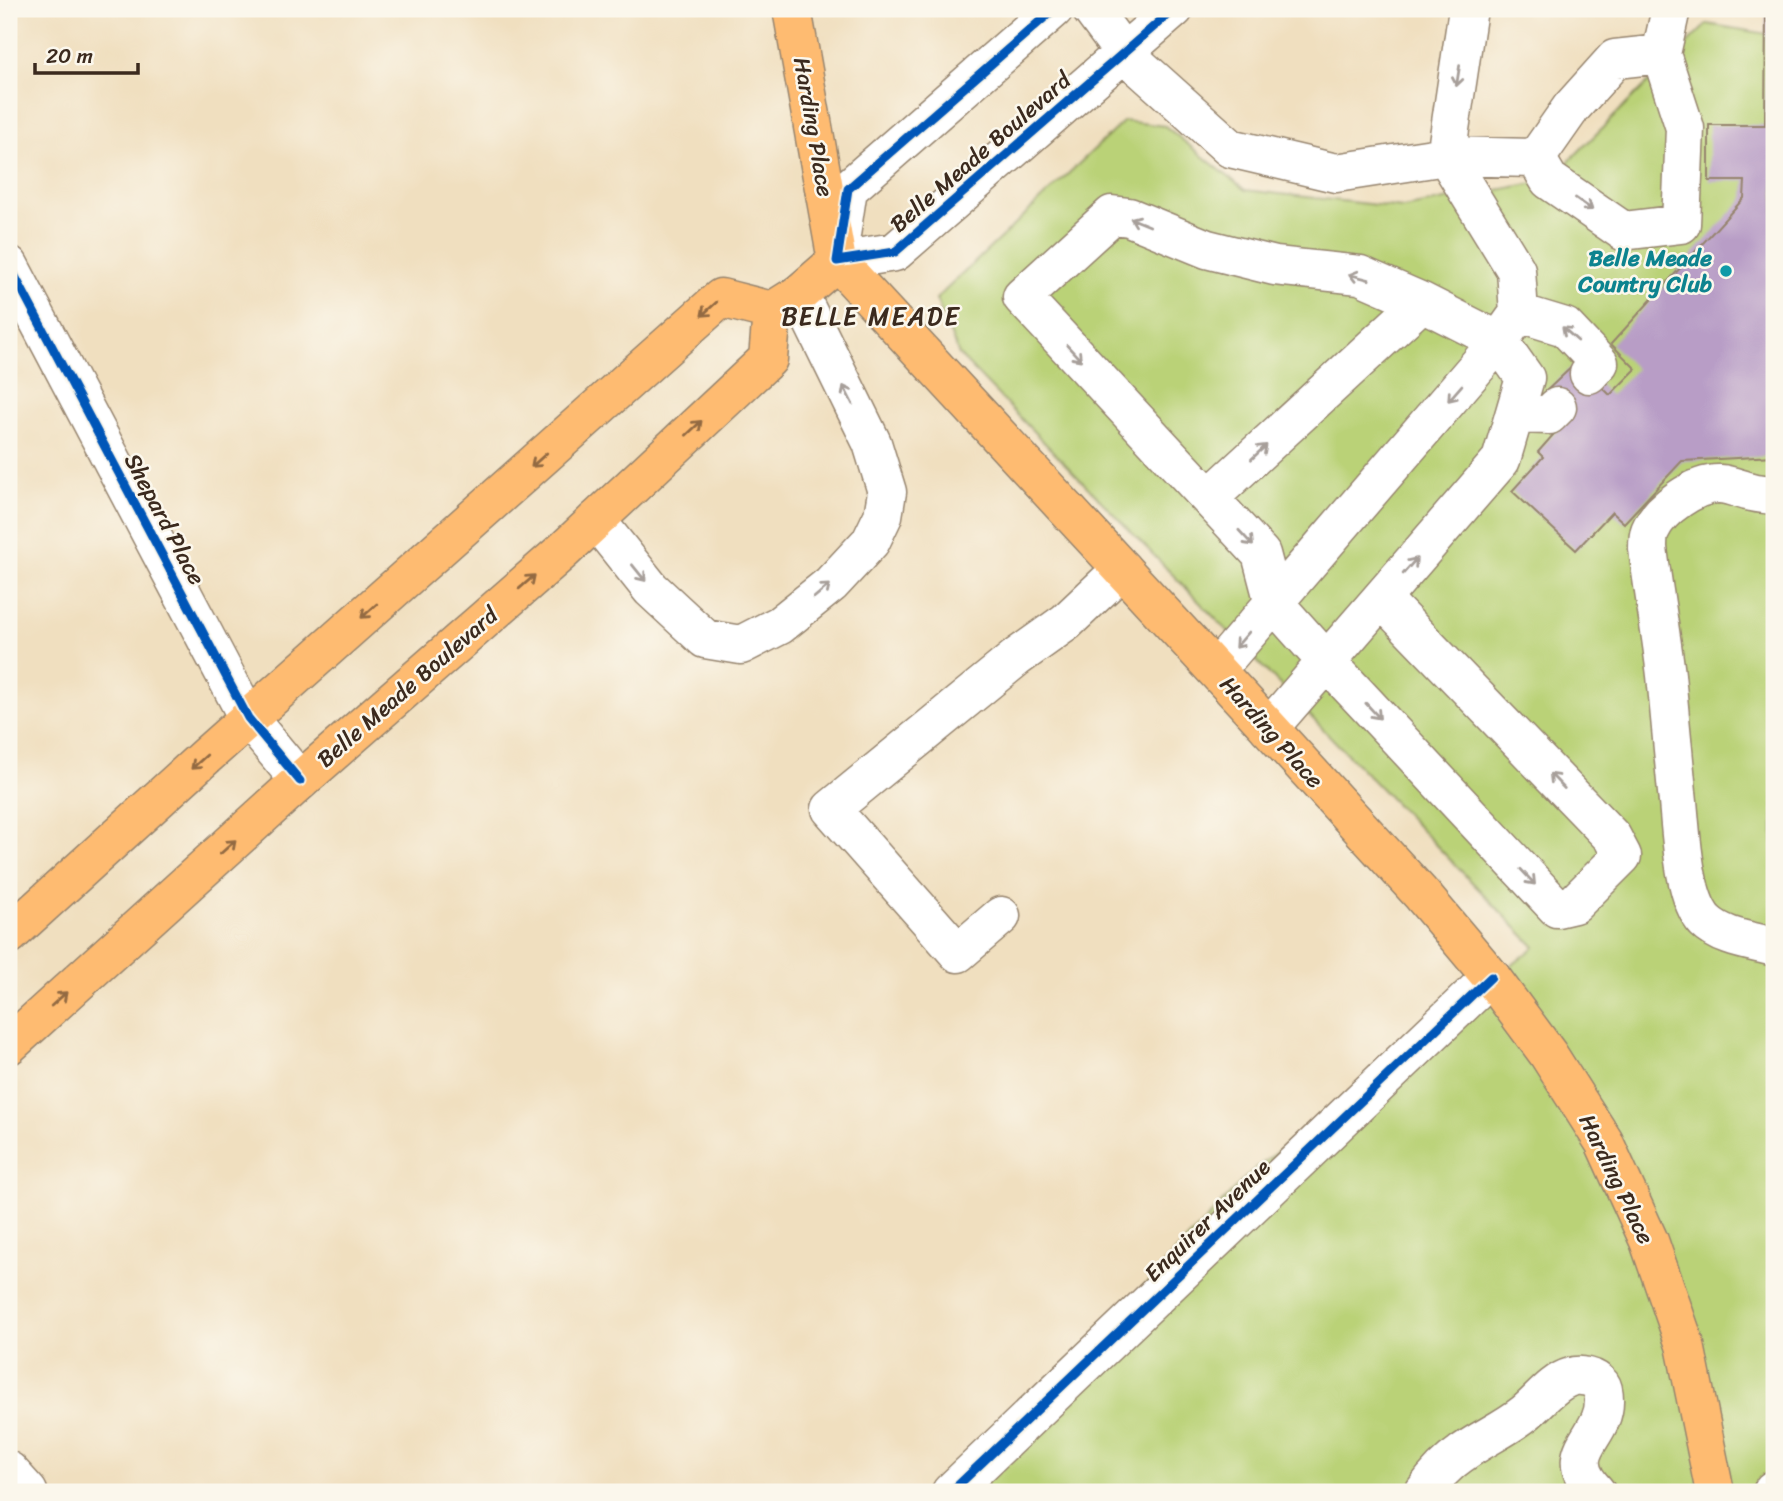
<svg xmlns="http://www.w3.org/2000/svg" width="1783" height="1501" font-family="Sriracha,sans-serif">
  <rect width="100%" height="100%" fill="#fbf7ec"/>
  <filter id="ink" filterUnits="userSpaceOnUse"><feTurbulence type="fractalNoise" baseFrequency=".0143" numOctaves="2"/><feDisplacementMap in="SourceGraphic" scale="14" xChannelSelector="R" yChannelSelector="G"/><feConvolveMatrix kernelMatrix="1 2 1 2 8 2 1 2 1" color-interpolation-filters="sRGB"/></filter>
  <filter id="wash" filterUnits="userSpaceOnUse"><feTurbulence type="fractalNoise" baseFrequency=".00686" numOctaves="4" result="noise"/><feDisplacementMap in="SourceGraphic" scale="28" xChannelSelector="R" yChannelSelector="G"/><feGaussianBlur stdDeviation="1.57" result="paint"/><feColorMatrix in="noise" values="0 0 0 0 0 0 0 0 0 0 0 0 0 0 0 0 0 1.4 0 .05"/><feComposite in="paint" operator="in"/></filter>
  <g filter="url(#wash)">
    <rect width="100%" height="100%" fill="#f0dfbf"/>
    <!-- green -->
    <path fill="#bad277" stroke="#7a7e4a" stroke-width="2" d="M1707,24L1774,35V1492H952L1248,1175L1535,947L959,355L936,299L1124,121L1165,126L1245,190L1403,208L1550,180Z"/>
    <g id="blocks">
      <!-- building -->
      <path fill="#b89dc6" d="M1766,9H1774V456L1682,461L1624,523L1612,512L1576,550L1512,491L1543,457L1538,452L1568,418L1543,394L1577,362L1610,395L1636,369L1611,344L1744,198L1745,181H1709V125H1765Z"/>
    </g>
  </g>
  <g filter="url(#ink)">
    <use href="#blocks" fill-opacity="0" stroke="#96846e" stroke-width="2"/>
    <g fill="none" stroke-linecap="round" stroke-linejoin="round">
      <defs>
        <path id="minor" d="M1054,9L848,189L837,261L895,252L1174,9
          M1091,9L1123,52L1230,148L1336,173L1446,156L1516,270L1519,313L1499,341L1216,670
          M1468,9L1446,156L1536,158
          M1536,158L1549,180L1623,231L1681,224L1685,128L1661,54L1671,9
          M1536,158L1571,108L1615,59L1661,54
          M9,265L248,718L300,781
          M1519,313L1565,327L1599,363L1589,374
          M1516,414L1549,415L1557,407
          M1774,495C1767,494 1759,494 1752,492C1741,490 1732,485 1720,484C1696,483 1659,509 1650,531C1648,536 1648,543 1648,548C1653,590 1661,632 1666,675C1670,714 1673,753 1677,792C1681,825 1682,896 1705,921C1722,938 1752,941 1774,947
          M1209,498L1422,302
          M596,520L651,589L705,639L741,645L780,625L831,584L871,541L883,516L887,492L872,443L799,294
          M1269,728L1501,460L1525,378L1499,341L1422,302L1360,275L1275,266L1207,249L1129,217L1112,215L1022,297L1261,554L1274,603L1326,661L1557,908L1574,904L1622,856L1612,837L1382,599
          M1001,916L958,953L831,809L1017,657L1066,622L1122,569
          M9,1471L28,1492
          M1773,1490H1774
          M951,1492L1491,977
          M1424,1492C1434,1478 1446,1464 1461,1454C1481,1439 1505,1429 1525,1413C1539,1402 1553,1382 1571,1377C1580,1374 1595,1377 1601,1385C1604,1389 1604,1396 1604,1400C1605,1439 1557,1451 1596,1492"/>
        <path id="major" d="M792,9L837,261L1269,728L1422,895L1491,977L1548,1054L1604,1142L1649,1241L1685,1345L1715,1492
          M9,935L207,755L721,298L772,311L799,294L837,261
          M9,1045L300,781L564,550L768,359L772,311"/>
      </defs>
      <!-- minor casing -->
      <use href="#minor" stroke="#96846e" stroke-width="41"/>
      <!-- major casing -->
      <use href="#major" stroke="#96846e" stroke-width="41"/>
      <!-- minor -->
      <use href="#minor" stroke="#fff" stroke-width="38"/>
      <!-- major -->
      <use href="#major" stroke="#febb71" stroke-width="38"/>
      <defs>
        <path id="cycleway" d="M1054,9L848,189L837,261L895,252L1174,9
          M9,265L248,718L300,781
          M951,1492L1491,977"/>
      </defs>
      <!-- cycleway casing -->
      <use href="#cycleway" stroke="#fbf7ec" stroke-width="13"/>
      <!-- cycleway -->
      <use href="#cycleway" stroke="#0057b8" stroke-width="9"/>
    </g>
    <!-- one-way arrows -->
    <defs><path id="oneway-shaft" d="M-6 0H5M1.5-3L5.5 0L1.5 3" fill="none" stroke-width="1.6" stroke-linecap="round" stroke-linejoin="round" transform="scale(1.75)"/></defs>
    <g stroke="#a79f9a">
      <use href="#oneway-shaft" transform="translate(1458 76) rotate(99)"/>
      <use href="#oneway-shaft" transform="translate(1584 204) rotate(35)"/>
      <use href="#oneway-shaft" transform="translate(1140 222) rotate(-158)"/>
      <use href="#oneway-shaft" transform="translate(1359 277) rotate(-165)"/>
      <use href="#oneway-shaft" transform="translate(1570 334) rotate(-138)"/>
      <use href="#oneway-shaft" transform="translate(1074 353) rotate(47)"/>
      <use href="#oneway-shaft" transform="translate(1455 393) rotate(131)"/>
      <use href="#oneway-shaft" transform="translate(848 395) rotate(-117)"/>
      <use href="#oneway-shaft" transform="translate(1259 452) rotate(-43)"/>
      <use href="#oneway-shaft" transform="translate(1246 538) rotate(47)"/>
      <use href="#oneway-shaft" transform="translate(1410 566) rotate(-49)"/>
      <use href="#oneway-shaft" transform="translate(639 573) rotate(51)"/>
      <use href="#oneway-shaft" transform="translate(822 591) rotate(-40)"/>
      <use href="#oneway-shaft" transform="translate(1242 640) rotate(131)"/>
      <use href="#oneway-shaft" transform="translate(1373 711) rotate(47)"/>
      <use href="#oneway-shaft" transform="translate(1557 781) rotate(-134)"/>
      <use href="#oneway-shaft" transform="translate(1528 877) rotate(47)"/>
    </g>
    <g stroke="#936b43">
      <use href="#oneway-shaft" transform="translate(709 309) rotate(138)"/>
      <use href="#oneway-shaft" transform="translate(694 428) rotate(-43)"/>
      <use href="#oneway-shaft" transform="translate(539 460) rotate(138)"/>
      <use href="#oneway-shaft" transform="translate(527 582) rotate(-41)"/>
      <use href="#oneway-shaft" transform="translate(369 611) rotate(138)"/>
      <use href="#oneway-shaft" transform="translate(199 762) rotate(138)"/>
      <use href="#oneway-shaft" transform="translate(228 847) rotate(-42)"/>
      <use href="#oneway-shaft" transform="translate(59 999) rotate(-42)"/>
    </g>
  </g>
  <!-- markers -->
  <circle fill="#0f9aa8" stroke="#fbf7ec" stroke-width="2.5" cx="1726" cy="271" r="7"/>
  <g text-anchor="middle" stroke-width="5" stroke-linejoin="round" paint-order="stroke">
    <!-- street labels -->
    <g font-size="23" fill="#3b2a1e" stroke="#fbf7ec">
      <text transform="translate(814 127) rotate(80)" y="8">Harding Place</text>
      <text transform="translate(980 152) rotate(-41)" y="8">Belle Meade Boulevard</text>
      <text transform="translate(165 519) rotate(62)" y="8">Shepard Place</text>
      <text transform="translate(407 687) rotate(-41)" y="8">Belle Meade Boulevard</text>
      <text transform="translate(1272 732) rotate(48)" y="8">Harding Place</text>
      <text transform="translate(1617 1179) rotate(64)" y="8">Harding Place</text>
      <text transform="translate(1207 1220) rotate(-44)" y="8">Enquirer Avenue</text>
    </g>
    <!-- culture labels -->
    <g font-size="23" font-weight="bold" fill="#0d838f" stroke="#fbf7ec" text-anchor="end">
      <text x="1712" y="266">Belle Meade<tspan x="1712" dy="26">Country Club</tspan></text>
    </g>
    <!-- quarter labels -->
    <g font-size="26" letter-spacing="2" fill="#3b2a1e" stroke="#fbf7ec">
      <text x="871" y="325">BELLE MEADE</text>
    </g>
  </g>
  <!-- margin -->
  <rect width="1783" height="1501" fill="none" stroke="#fbf7ec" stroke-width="35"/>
  <!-- scale -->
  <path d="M35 63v10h103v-10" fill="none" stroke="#3b2a1e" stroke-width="3.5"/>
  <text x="46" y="63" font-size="21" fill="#3b2a1e" stroke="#fbf7ec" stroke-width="5" paint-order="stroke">20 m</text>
</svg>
